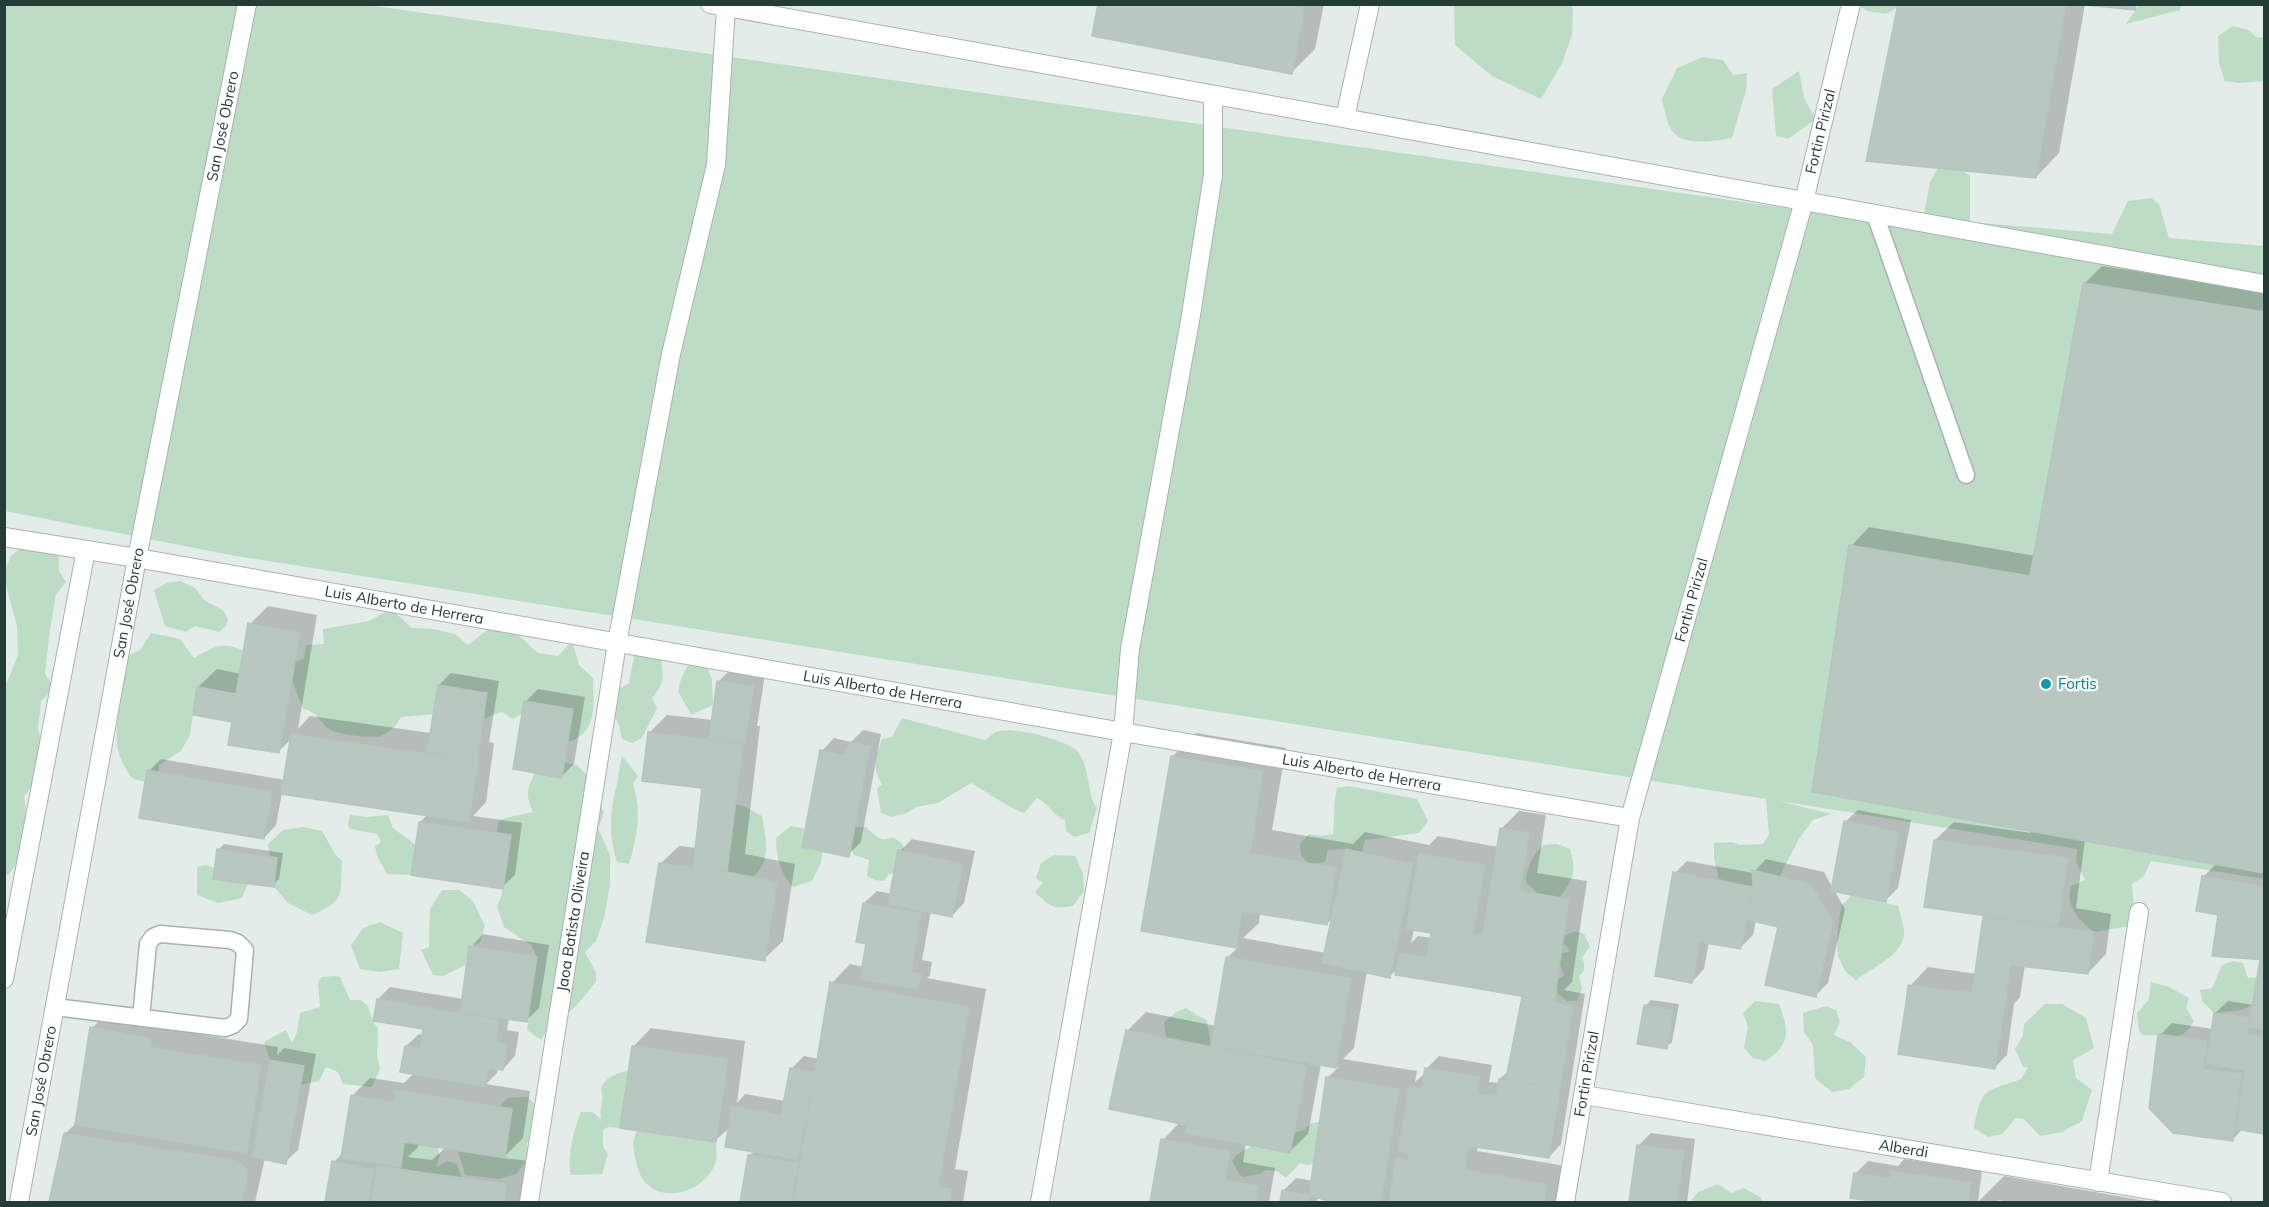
<svg xmlns="http://www.w3.org/2000/svg" width="2269" height="1207" font-family="Mulish,sans-serif">
  <rect width="100%" height="100%" fill="#e3ece8"/>
  <!-- green -->
  <path fill="#bddcc6" d="M2139,4H2181V5L2180,10L2126,24Z
    M4,5H368L1786,208L1923,219L1930,182L1938,168L1954,165L1970,176V222L2112,234L2128,201L2151,198L2159,204L2169,238L2264,246V879L2151,861L2144,876L2132,884L2134,907L2129,926L2094,932C2078,920 2066,907 2071,886L2085,880L2076,862L2077,849L1779,801L1831,814L1813,820L1799,839L1779,877L1752,871L1753,887L1719,879L1714,859V843L1732,842L1740,845L1763,844L1769,834L1766,799L236,556L5,511Z
    M1454,5H1570L1573,8L1572,35L1562,63L1541,99L1492,76L1455,45Z
    M1858,5H1901L1886,14L1868,11Z
    M2233,26L2248,30L2258,38L2264,37V81L2239,83L2225,81L2219,64L2218,36Z
    M1703,57L1723,60L1733,75L1747,73L1746,90L1732,138C1713,141 1680,148 1670,127C1666,119 1664,108 1662,99L1677,68Z
    M1799,71L1804,98L1816,119L1788,139L1776,136L1772,89Z
    M39,533L58,540L59,571L66,582L56,594L49,637L45,674L55,688L41,701L38,729L48,762L24,797L31,847L8,875L5,876V687L18,655L17,626L5,582V569L11,556Z
    M180,581L195,588L204,600L224,611L228,620L226,626L219,632L195,626L186,632L165,626L154,590L167,583Z
    M391,609L412,628L433,629L455,634L468,645L491,627L513,630L538,653L558,656L572,641L579,665L593,678C593,705 599,732 568,742L573,709L524,701L522,714L513,719L502,712L483,719L487,693L438,685L433,714L401,717C396,726 391,732 381,736C372,739 336,734 329,729C317,720 319,712 303,709L292,680L294,663L304,658L306,645L324,644L323,629L369,621Z
    M151,633L180,639L194,658C214,647 220,641 243,650L236,694L197,687L190,735L181,751L159,765V772L145,782L132,778C113,753 115,734 120,704L111,696L109,665L140,650Z
    M635,651L660,656C664,676 665,682 652,698L657,708L642,738L632,743L622,739L619,725L612,711L616,691L629,683Z
    M690,661L707,667L712,679L713,705L691,715L678,691L681,679Z
    M902,718L985,740C989,738 993,733 996,732C1009,725 1067,740 1077,751C1091,767 1086,794 1097,808L1089,833L1074,837L1066,831L1065,820C1053,816 1050,804 1037,798L1024,813C1005,806 989,793 971,783L938,803L916,807L907,813L891,817L881,813L877,789L882,784C871,767 876,757 882,739L892,737Z
    M622,756L638,776L633,784C642,811 637,838 629,864L617,862C608,835 610,811 617,784C619,775 619,766 622,756Z
    M565,763L577,765L591,779L604,813L598,828L610,855V885L604,918L596,941L585,952L596,973V982L577,1005L562,1019L549,1027L541,1040L527,1030L537,957L531,945L504,927L497,907L502,894L510,835L497,833L498,822L505,818L533,812C525,796 527,788 535,773L562,777Z
    M1349,786L1417,799L1428,821L1419,833L1365,840L1362,852L1346,849L1328,850L1325,862L1309,864L1301,855L1300,844L1309,834L1321,836L1333,834C1335,818 1333,803 1337,788Z
    M735,804L746,807L762,816C766,840 772,860 753,877L727,872Z
    M350,815L367,817L388,815L393,828L416,845L411,875L387,874L377,856L375,846L381,842L377,834L350,829L348,825Z
    M791,826L806,829L802,847L822,852L821,863L812,881L793,887C780,873 776,857 776,838Z
    M303,827L322,831L335,854L342,861C340,895 346,901 312,915L288,903L274,887L277,859L270,857L268,844L283,830Z
    M854,827H866C876,836 880,843 893,837L903,844L904,851H898L894,873L889,874L884,881L875,880L867,876L869,860L854,855L851,847Z
    M1557,844L1570,849C1576,872 1575,877 1560,897L1537,893L1526,882C1527,865 1532,857 1543,845Z
    M1054,855L1075,856L1083,873L1084,891L1073,906C1052,909 1050,907 1035,892L1043,883L1036,878L1041,863Z
    M206,865L214,868L213,879L248,883L242,898L218,903L197,895V867Z
    M442,890H459L473,901L485,926L480,943L469,946L467,964L443,976L433,975L421,950L429,947L430,909Z
    M1852,895L1898,906C1900,914 1903,922 1904,930C1907,954 1871,968 1856,980L1845,971L1838,956L1837,939L1841,906Z
    M380,922L403,933L399,969L380,972L360,969L351,945L363,928Z
    M1575,931L1584,934L1590,946L1582,958L1584,962V971L1579,976L1582,989L1577,1001H1567L1558,994L1557,981L1564,975L1559,963L1561,953L1569,952L1567,946L1562,944L1564,936Z
    M2233,961L2243,963L2248,978L2257,977L2252,1005L2242,1010L2214,1013L2202,1001L2200,990L2212,988L2222,965Z
    M335,976L340,977L350,1000H361L368,1006L373,1021L378,1029L377,1055L380,1069L372,1087L343,1084L338,1072L326,1067L319,1081L301,1085L304,1066L270,1060L264,1042L286,1030L292,1043L297,1032L300,1013L320,1007L318,982L322,977Z
    M2151,982L2169,987L2189,998L2186,1008L2194,1021C2181,1045 2165,1034 2142,1035L2139,1031L2137,1013L2149,999Z
    M1755,1001L1779,1004C1789,1030 1791,1045 1765,1061L1753,1058L1744,1048L1748,1027L1743,1013Z
    M2045,1004H2062L2086,1018L2094,1048L2073,1060L2076,1078L2092,1090L2082,1121L2062,1132L2040,1136L2024,1119L2016,1118L2002,1134L1988,1137L1974,1128C1982,1085 1985,1093 2021,1079L2028,1067H2023L2015,1049L2023,1036L2024,1024Z
    M1826,1006L1836,1010L1840,1022L1834,1035L1850,1042L1866,1057L1864,1077L1849,1089L1832,1092L1815,1078L1813,1045L1804,1032L1803,1013Z
    M1186,1008L1198,1016L1207,1020L1211,1046L1166,1038L1164,1022L1176,1012Z
    M628,1071L620,1128L608,1127L603,1130V1147L608,1154L602,1174L570,1175C568,1152 573,1133 581,1112H592L601,1119C600,1111 601,1108 602,1100C603,1097 601,1093 601,1090C603,1077 618,1073 628,1071Z
    M528,1097L538,1108L541,1122L527,1143L528,1153L525,1163L516,1174L499,1179L465,1175L458,1151L505,1158L512,1109L500,1106L508,1098Z
    M1319,1122L1314,1163L1306,1165L1300,1163L1286,1178L1277,1171L1266,1170L1260,1174L1244,1177L1240,1175L1232,1161L1236,1155L1252,1146L1290,1153L1294,1133L1304,1130L1311,1123Z
    M637,1131L716,1142C716,1148 717,1155 716,1161C708,1189 667,1205 646,1183C639,1176 637,1166 635,1157C633,1146 632,1141 637,1131Z
    M404,1142L437,1147L440,1156L436,1167L448,1161L457,1164L462,1178L401,1170Z
    M1718,1184L1731,1193L1744,1188L1760,1197L1764,1202H1690L1698,1192Z"/>
  <!-- shadow -->
  <path fill="#0003" fill-rule="evenodd" d="M1099,4H1324L1315,49L1292,72Z
    M1899,4H2085L2059,153L2036,177Z
    M2102,266L2264,291V1132L2243,1129L2232,1140L2160,1035L2172,1023L2213,1029L2215,1013L2228,1001L2254,1005L2262,957L2219,913L2203,877L2217,863L2085,840L2076,908L2111,914L2106,954L2088,973L2025,965L2020,997L2014,1004L2007,1055L1995,1067L1910,986L1928,967L1977,974L1984,918L1987,915L1935,840L1954,822L2031,833V830L1851,546L1869,527L2036,556L2084,284Z
    M268,606L317,615L298,729L310,716L431,733L439,685L451,673L499,681L489,742L494,743L486,802L473,816L522,823L515,875L502,887L420,822L428,814L282,793L276,825L264,838L149,771L161,759L285,780L291,739L278,752L234,721L198,687L217,669L241,674L250,624Z
    M731,669L765,674L757,726H760L745,854L795,864L783,941L764,959L660,864L679,846L697,848L704,787L649,733L667,715L713,720L718,682Z
    M538,689L585,697L574,764L562,776L525,702Z
    M863,730L881,734L861,842L848,855L822,751L834,738L851,742Z
    M1196,733L1286,748L1272,830L1353,844L1365,832L1429,845L1438,836L1498,847L1501,829L1519,811L1546,815L1537,873L1587,881L1572,982L1564,990L1585,994L1561,1144L1549,1157L1478,1146L1477,1151L1565,1166L1558,1202H1335L1318,1196L1317,1202H1281L1284,1190L1296,1178L1313,1181L1328,1077L1339,1067L1321,1064L1308,1134L1289,1152L1246,1143L1243,1162L1275,1168L1269,1202H1152L1163,1140L1180,1122L1127,1031L1146,1012L1216,1026L1228,957L1238,947L1143,930L1172,757ZM1260,913L1327,924L1333,917L1326,953L1243,938L1259,923ZM1414,929L1433,932L1432,938L1418,936L1411,943ZM1398,968L1525,996L1509,1070L1500,1079V1083L1489,1082L1492,1065L1439,1056L1427,1068L1426,1075H1423L1415,1082L1417,1071L1343,1059L1354,1048L1367,971L1390,976Z
    M1858,810L1911,820L1898,888L1886,900L1834,890L1845,909L1828,983L1815,996L1780,926L1756,920L1753,935L1741,947L1709,942L1704,969L1692,982L1675,873L1687,861L1753,873L1766,859L1824,872L1833,889L1845,822Z
    M912,839L975,851L964,903L952,916L931,911L922,960L932,962L930,975L927,978L986,989L955,1169L968,1171L963,1202H742L750,1155L755,1151L730,1127L716,1140L633,1047L651,1028L745,1041L737,1103L745,1094L785,1101L791,1069L804,1056L819,1059L832,983L850,964L864,967L868,943L864,903L877,891L892,894L900,851Z
    M224,844L283,853L279,879L273,885L218,850Z
    M483,934L549,945L539,1008L527,1020L509,1018L507,1030L519,1032L515,1056L503,1069L498,1068L497,1073L486,1084L530,1091L523,1138L503,1158L529,1161L523,1202H327L334,1162L344,1152L352,1096L370,1078L404,1083L414,1073L406,1046L419,1034L423,1035L424,1028L378,999L390,987L463,999L471,947ZM419,1143L446,1147L432,1160L408,1157L418,1147Z
    M1651,1000L1679,1004L1672,1042L1666,1047L1645,1006Z
    M110,1010L167,1029L278,1047L277,1055L284,1048L316,1054L298,1150L285,1162L265,1158L255,1202H51L66,1133L77,1122L92,1028Z
    M1651,1133L1695,1139L1687,1202H1631L1638,1146Z
    M1904,1159L1982,1171L1978,1202L2004,1176L2152,1202H2010L1998,1200V1202H1882L1855,1174L1868,1161L1898,1166Z"/>
  <!-- building -->
  <path fill="#b9c7c1" stroke="#b6c5bf" stroke-width="1.5" d="M1098,4H1305L1292,74L1092,36Z
    M1898,4H2066L2036,178L1866,161Z
    M2077,4H2136L2135,10Z
    M2083,283L2264,312V873L1812,792L1849,545L2030,576Z
    M248,623L300,633L279,753L228,745L232,722L193,715L197,687L236,694Z
    M717,681L754,686L745,743L709,738Z
    M438,685L487,693L477,761L427,752Z
    M524,701L573,709L562,778L513,769Z
    M648,732L743,744L727,872L693,868L702,788L642,781Z
    M291,734L478,761L469,822L281,794Z
    M849,742L870,746L849,857L802,847L820,750L843,755Z
    M1171,756L1263,771L1250,853L1336,868L1327,925L1242,911L1236,948L1141,931Z
    M147,770L272,792L264,839L139,818Z
    M1844,821L1899,832L1886,902L1831,891Z
    M419,822L511,835L503,889L411,875Z
    M1500,828L1529,833L1520,891L1569,899L1554,1002L1474,988Z
    M1934,840L2068,858L2058,926L1924,907Z
    M217,849L277,858L274,887L213,879Z
    M1346,849L1413,864L1390,978L1322,963Z
    M898,850L963,864L952,917L888,904Z
    M1419,854L1485,865L1473,934L1483,936L1474,988L1395,975L1399,953L1427,958L1431,933L1406,929Z
    M659,863L727,872L777,882L765,961L646,942Z
    M1752,870L1811,884L1833,922L1816,997L1765,985L1778,927L1741,918L1753,887Z
    M1673,872L1753,887L1741,949L1700,942L1692,983L1655,976Z
    M2202,876L2264,887V960L2212,956L2218,915L2196,911Z
    M863,903L921,913L911,972L921,974L918,989L860,979L866,944L856,942Z
    M1983,917L2094,932L2088,974L2010,965L2003,1017L1906,1003L1908,985L1972,993Z
    M469,946L537,957L527,1022L460,1012Z
    M1226,957L1351,978L1336,1068L1211,1046Z
    M2260,959L2264,960V1029L2249,1027Z
    M830,982L969,1007L954,1097L815,1072Z
    M1522,997L1573,1006L1560,1088L1506,1079Z
    M377,999L499,1020L496,1042L507,1044L503,1070L489,1068L485,1087L400,1072L405,1046L420,1048L423,1029L373,1021Z
    M1906,1003L2003,1017L1995,1069L1898,1054Z
    M1644,1005L1673,1010L1667,1049L1637,1044Z
    M2214,1013L2250,1018L2247,1034L2264,1037V1134L2236,1129L2245,1070L2206,1064Z
    M90,1027L151,1038L149,1047L261,1065L247,1153L75,1125Z
    M1126,1030L1307,1066L1290,1153L1185,1133L1193,1095L1115,1079Z
    M2158,1034L2207,1041L2203,1069L2241,1074L2233,1141L2173,1133L2149,1108Z
    M632,1046L728,1059L716,1142L620,1128Z
    M270,1060L304,1066L286,1164L252,1157Z
    M790,1068L815,1072L798,1160L725,1147L732,1106L781,1115Z
    M1425,1068L1480,1077L1476,1102L1465,1101L1460,1135L1470,1137L1464,1174L1408,1165L1409,1154L1398,1152L1409,1086L1421,1089Z
    M815,1072L954,1097L938,1187L800,1166Z
    M1326,1077L1399,1089L1381,1202H1331L1309,1195Z
    M1115,1079L1193,1095L1187,1125L1109,1109Z
    M1499,1079L1560,1088L1549,1158L1470,1146V1137L1460,1135L1465,1101L1476,1102L1477,1094L1496,1096Z
    M395,1090L512,1109L505,1158L404,1142L401,1167L341,1158L351,1095L394,1102Z
    M64,1133L238,1161L248,1170L242,1202H49Z
    M1161,1139L1230,1151L1225,1180L1258,1186L1255,1202H1150Z
    M1637,1145L1684,1151L1677,1202H1629Z
    M748,1155L798,1163L792,1202H740Z
    M1396,1158L1547,1184L1544,1202H1389Z
    M332,1161L374,1169L368,1202H325Z
    M377,1166L418,1172L414,1202H372Z
    M800,1166L951,1189L949,1202H794Z
    M1891,1171L1971,1183L1968,1202H1880L1850,1198L1854,1173L1890,1178Z
    M418,1172L507,1184L504,1202H414Z
    M1282,1190L1309,1195L1308,1202H1280Z"/>
  <g fill="none" stroke-linecap="round" stroke-linejoin="round">
    <defs>
      <path id="lane" d="M1875,214L1966,475
        M55,1007L225,1028L233,1025L239,1019L245,950L238,943L230,940L160,934L153,937L148,944L141,1018"/>
      <g id="street">
        <path d="M710,4L2264,284"/>
        <path d="M1345,118L1370,4"/>
        <path id="s1" d="M4,537L137,558L1123,732L1630,818"/>
        <path d="M4,979L86,550"/>
        <path id="s2" d="M1584,1095L2222,1202"/>
        <path d="M2098,1182L2139,912"/>
        <path id="s3" d="M19,1202L137,558L247,4"/>
        <path id="s4" d="M529,1202L617,643L671,354L716,165L726,7"/>
        <path d="M1040,1202L1123,732L1130,649L1190,321L1213,175V95"/>
        <path id="s5" d="M1565,1202L1630,818L1804,201L1851,4"/>
      </g>
    </defs>
    <!-- lane casing -->
    <use href="#lane" stroke="#a6b4af" stroke-width="19"/>
    <!-- street casing -->
    <use href="#street" stroke="#a6b4af" stroke-width="20"/>
    <!-- lane -->
    <use href="#lane" stroke="#fff" stroke-width="16"/>
    <!-- street -->
    <use href="#street" stroke="#fff" stroke-width="18"/>
  </g>
  <!-- markers -->
  <circle fill="#0f9aa8" stroke="#f4f9f6" stroke-width="2" cx="2046" cy="684" r="6"/>
  <g text-anchor="middle" stroke-width="5" stroke-linejoin="round" paint-order="stroke">
    <!-- street labels -->
    <g font-size="15" fill="#243c36" stroke="#f4f9f6">
      <text dy="5" stroke="none"><textPath href="#s3" startOffset="1095">San José Obrero</textPath></text>
      <text dy="5" stroke="none"><textPath href="#s5" startOffset="1102">Fortin Pirizal</textPath></text>
      <text dy="5" stroke="none"><textPath href="#s5" startOffset="616">Fortin Pirizal</textPath></text>
      <text dy="5" stroke="none"><textPath href="#s3" startOffset="609">San José Obrero</textPath></text>
      <text dy="5" stroke="none"><textPath href="#s1" startOffset="406">Luis Alberto de Herrera</textPath></text>
      <text dy="5" stroke="none"><textPath href="#s1" startOffset="892">Luis Alberto de Herrera</textPath></text>
      <text dy="5" stroke="none"><textPath href="#s1" startOffset="1378">Luis Alberto de Herrera</textPath></text>
      <text dy="5" stroke="none"><textPath href="#s4" startOffset="284">Jaoa Batista Oliveira</textPath></text>
      <text dy="5" stroke="none"><textPath href="#s5" startOffset="130">Fortin Pirizal</textPath></text>
      <text dy="5" stroke="none"><textPath href="#s3" startOffset="123">San José Obrero</textPath></text>
      <text dy="5" stroke="none"><textPath href="#s2" startOffset="324">Alberdi</textPath></text>
    </g>
    <!-- culture labels -->
    <g font-size="15" fill="#0d838f" stroke="#f4f9f6" text-anchor="start">
      <text x="2058" y="689">Fortis</text>
    </g>
  </g>
  <!-- border -->
  <rect width="2269" height="1207" fill="none" stroke="#243c36" stroke-width="12"/>
</svg>
